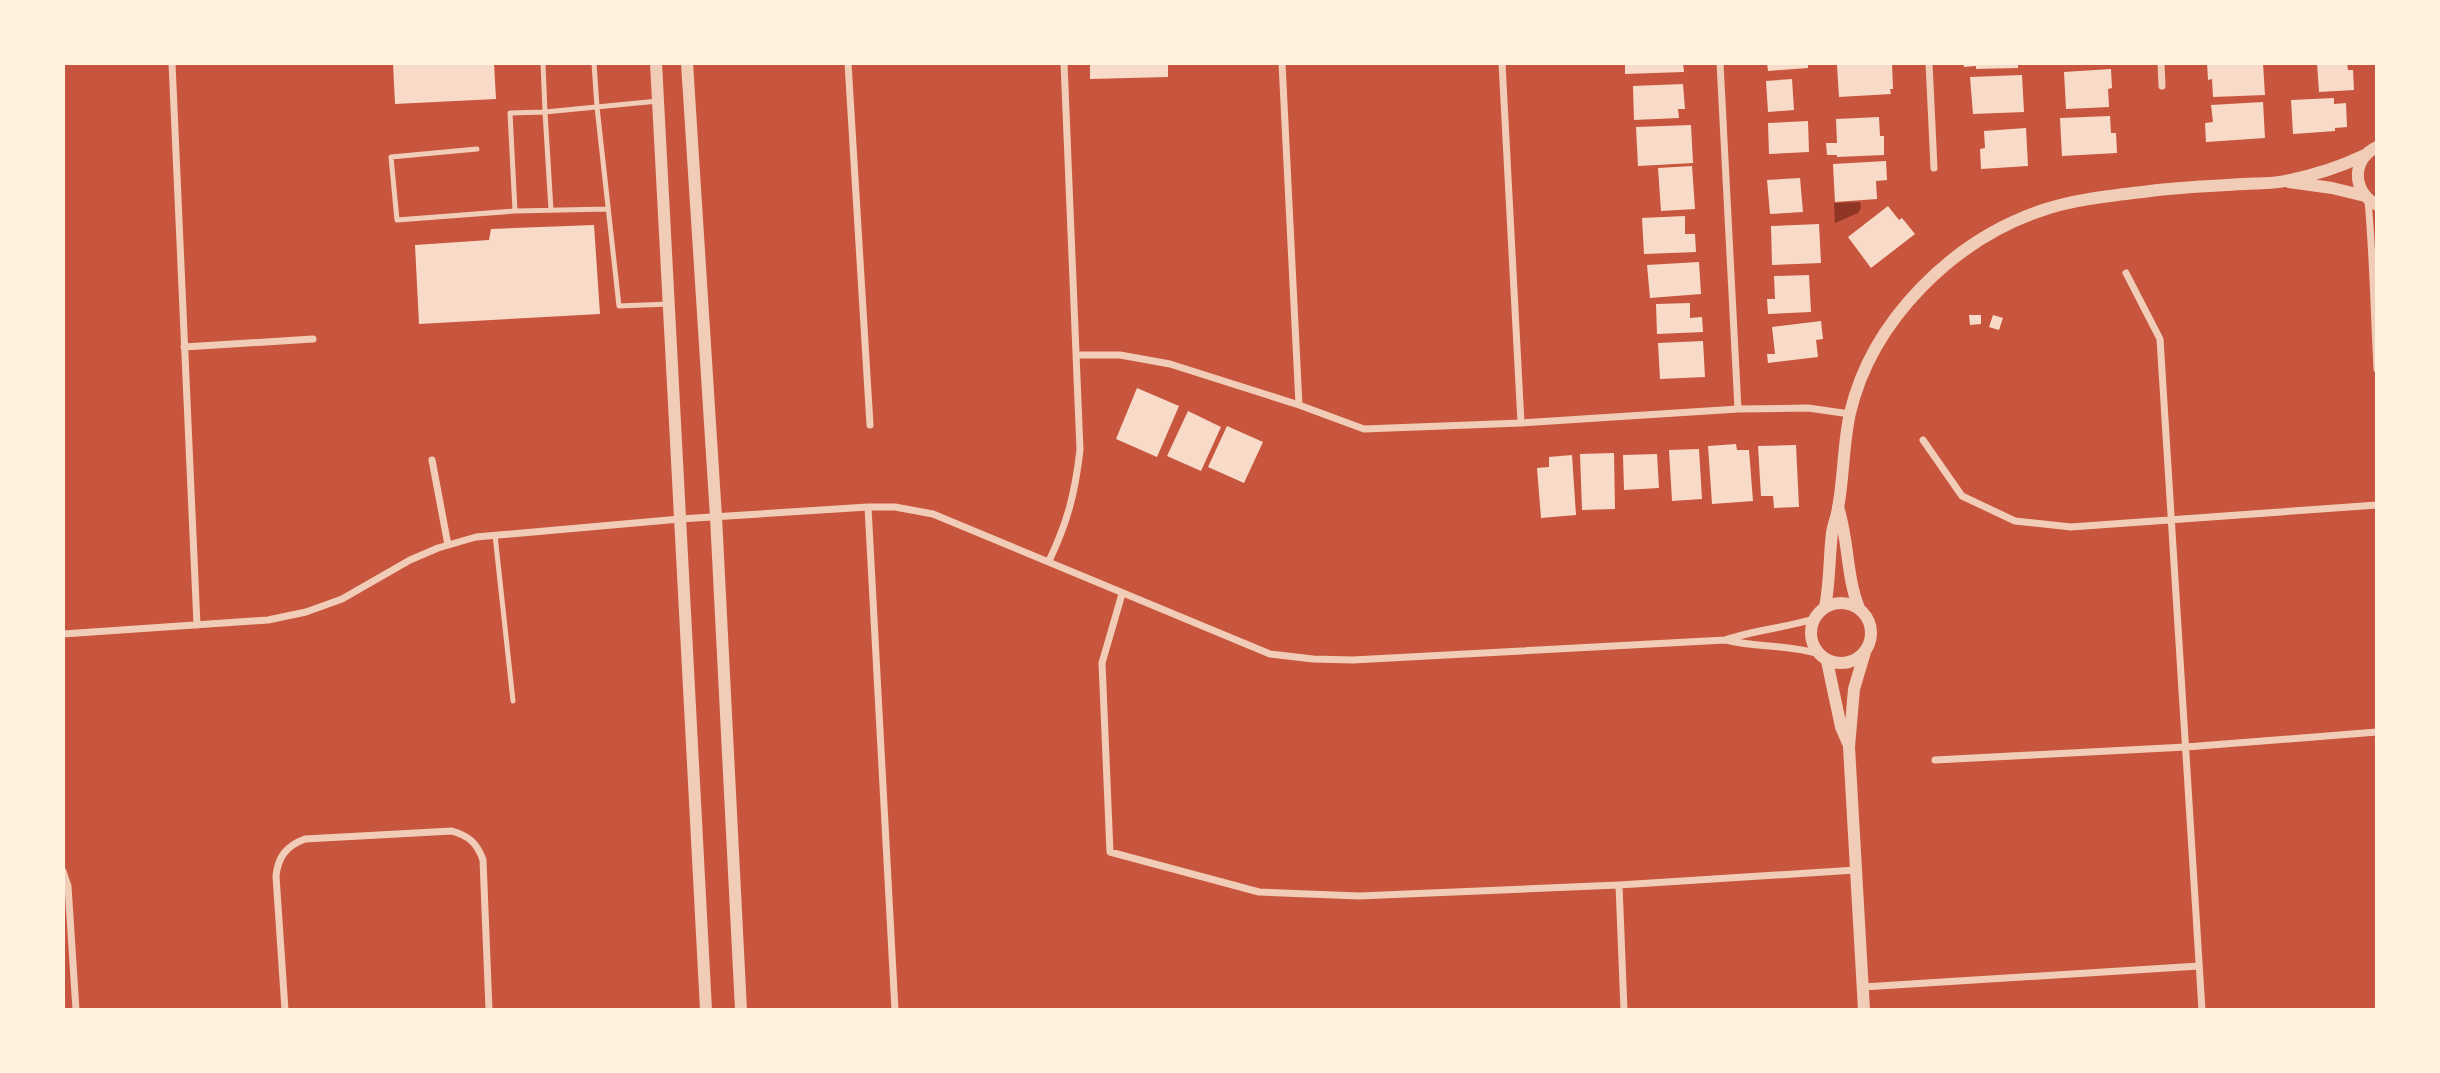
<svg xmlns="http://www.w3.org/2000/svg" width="2440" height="1073" font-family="'Space Grotesk',sans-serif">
  <rect width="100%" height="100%" fill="#c8553d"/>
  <!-- water -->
  <path fill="#8f3625" d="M1860,202L1861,208L1858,213L1835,223L1834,203Z"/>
  <!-- building -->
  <path fill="#f7dbc8" d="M393,63H494L496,99L395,104Z
    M1090,63H1168V77L1090,79Z
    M1625,63H1683L1684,72L1625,74Z
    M1767,63H1808V68L1768,71Z
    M1873,63H1892L1893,89H1890L1891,94L1839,97L1837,65Z
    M1963,63H2018V68L1976,69V66L1964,67Z
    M2207,63H2263L2265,95L2213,97L2212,79L2208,80Z
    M2317,63H2347L2348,70H2353L2354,90L2319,92Z
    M2111,69L2112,88L2108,89L2109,107L2066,109L2064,72Z
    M2022,75L2024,112L1973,114L1970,77Z
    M1792,79L1794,110L1768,112L1766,81Z
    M1683,84L1685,109H1678L1679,118L1634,120L1633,86Z
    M2334,98V104L2346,103L2347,127L2335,128V131L2293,134L2291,100Z
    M2263,102L2265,138L2206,142L2205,123L2213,122L2211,105Z
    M2110,116L2111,133H2116L2117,153L2062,156L2060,118Z
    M1879,117L1880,136H1884V155L1837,157V155H1827L1826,143H1837L1836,119Z
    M1808,121L1809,152L1769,154L1768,123Z
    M1691,125L1693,163L1638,166L1636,127Z
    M2026,128L2028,166L1981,169L1980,149L1985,148L1984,131Z
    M1886,161L1887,180L1876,181L1877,199L1835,202L1833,164Z
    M1692,166L1695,209L1661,211L1658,168Z
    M1800,178L1803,212L1770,214L1767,180Z
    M1888,206L1899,220L1902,218L1915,234L1871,268L1848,237Z
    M1685,216V234H1695L1696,252L1644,254L1642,218Z
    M1819,224L1821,263L1772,265L1771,226Z
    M594,225L600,314L419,324L415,245L489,240L491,229Z
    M1699,262L1701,294L1650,298L1647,265Z
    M1809,275L1811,312L1768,314L1767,299H1775L1774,276Z
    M1690,303V318L1702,317L1703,332L1657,334L1656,304Z
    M1969,315H1981V324L1970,325Z
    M1993,315L2003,318L1999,330L1989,327Z
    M1821,321L1823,339L1816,340L1818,357L1768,363L1767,354H1775L1772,327Z
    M1703,341L1705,377L1660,379L1658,343Z
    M1137,388L1179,406L1157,457L1116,439Z
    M1188,411L1221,427L1201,471L1167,456Z
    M1227,426L1263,442L1244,483L1208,467Z
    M1736,444L1737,450H1749L1753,501L1712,504L1708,446Z
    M1796,445L1799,507L1774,508L1773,496H1761L1758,446Z
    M1699,449L1702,499L1672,501L1669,450Z
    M1614,453L1615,509L1582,510L1580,454Z
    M1657,454L1659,488L1624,490L1623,455Z
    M1572,455L1576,515L1541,518L1537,468L1549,467V457Z"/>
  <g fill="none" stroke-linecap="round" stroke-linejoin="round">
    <!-- service -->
    <path stroke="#f1ccb7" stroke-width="5" d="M543,63L545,112L658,101
      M594,63L597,107L619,306L669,304
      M477,149L391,157L397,220L515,211
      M551,210L545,112L510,113L515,211L608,209
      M495,535L513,701"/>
    <!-- minor -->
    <path stroke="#f1ccb7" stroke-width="7" d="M172,63L197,625
      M848,63L870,425
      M1282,63L1299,405
      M1502,63L1521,423
      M1720,63L1738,409
      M1929,63L1934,168
      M2161,63L2162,86
      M2368,200C2373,256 2374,312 2377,369
      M2126,273L2160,339L2202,1010
      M184,347L313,339
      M1077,355H1120L1170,364L1299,405L1364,429L1521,423L1738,409L1808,408L1850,414
      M1923,440L1962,496L2015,521L2071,527L2377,505
      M432,460L448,545
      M868,507L895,1010
      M1049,561C1068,521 1075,493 1080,450L1064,63
      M1122,594L1102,663L1110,852L1259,892L1359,896L1619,885L1856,870
      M63,634L268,620L306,612L342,599L410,560L438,548L476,537L680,519L868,507H895L933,514L1270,654L1313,659L1353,660L1725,640C1754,630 1784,628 1814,619
      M1726,640C1757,648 1788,644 1819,654
      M1935,760L2186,747L2377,732
      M63,871L68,886L76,1010
      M1619,885L1624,1010
      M1863,987L2199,966
      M285,1010L276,876C278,857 286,846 305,839L452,831C469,836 477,843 483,860L489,1010"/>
    <!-- tertiary -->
    <path stroke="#f1ccb7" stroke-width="12" d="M656,63L706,1010
      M687,63L716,517L741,1010
      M2377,147C2351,159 2352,192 2377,205
      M2289,182L2332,188L2365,196
      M1838,507C1849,541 1846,576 1859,608
      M1811 633a30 30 0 1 1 60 0a30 30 0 1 1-60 0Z
      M1825,607C1830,582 1829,558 1832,533C1833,525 1837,516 1838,508C1844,476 1843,444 1850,413C1872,320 1953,240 2043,210C2079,198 2120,195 2158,190C2186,187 2215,186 2243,184C2257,183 2271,184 2285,181C2312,176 2340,167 2365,155
      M1827,661L1841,727L1848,743
      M1864,1010L1849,747L1854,689L1865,652"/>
  </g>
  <!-- border -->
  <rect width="2440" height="1073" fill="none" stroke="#fff3e0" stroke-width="130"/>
</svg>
